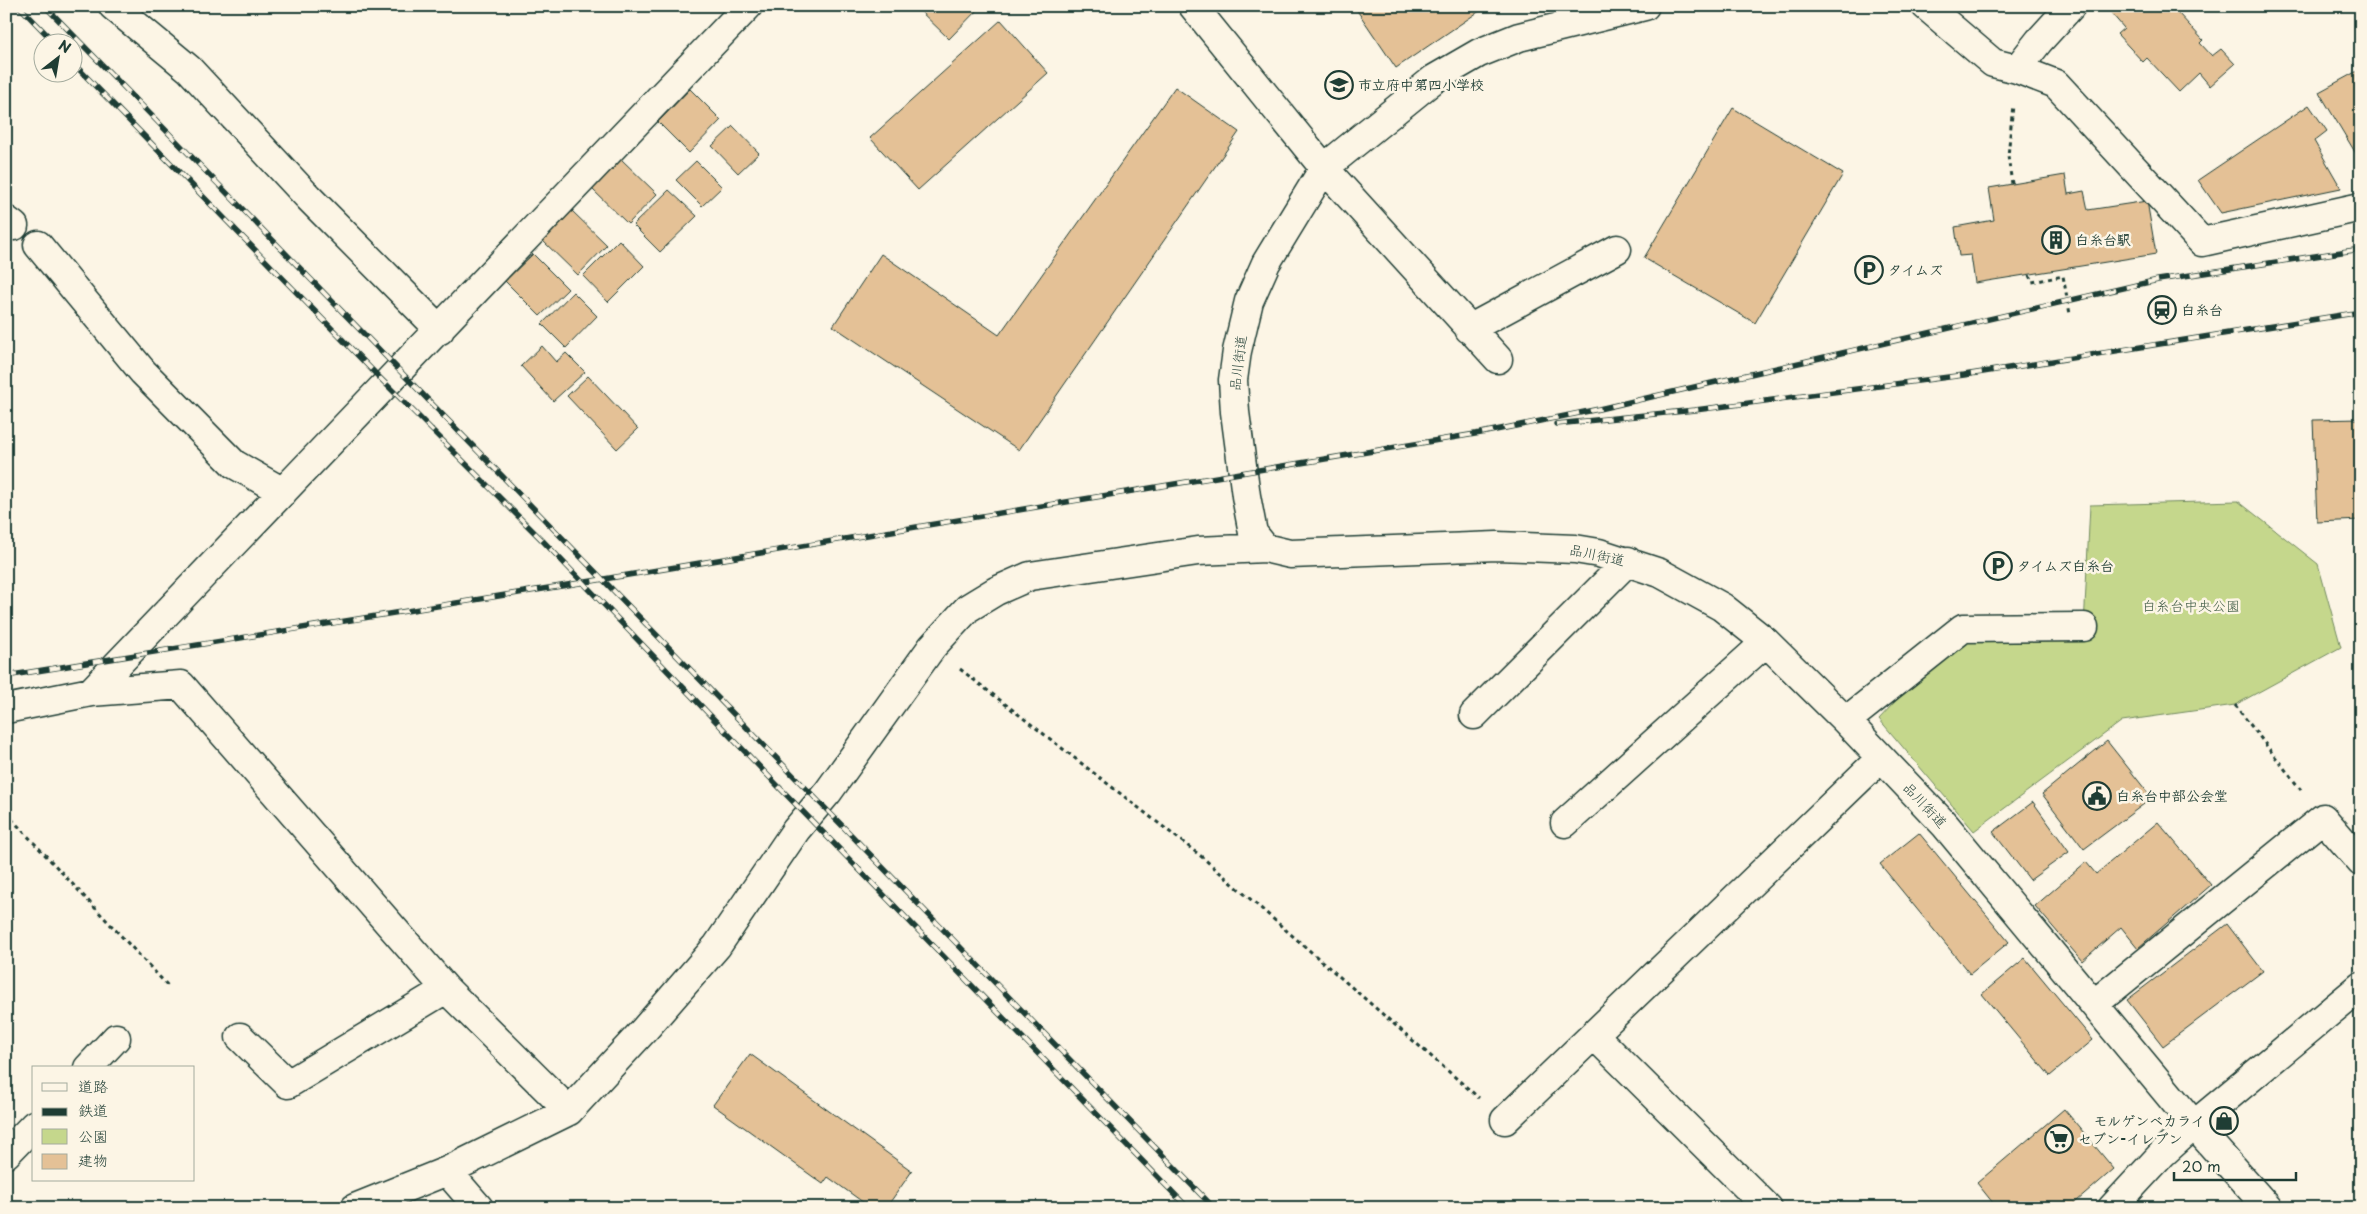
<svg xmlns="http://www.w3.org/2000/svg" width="2367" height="1214" font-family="'Playpen Sans','Klee One',sans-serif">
  <rect width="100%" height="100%" fill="#fcf5e5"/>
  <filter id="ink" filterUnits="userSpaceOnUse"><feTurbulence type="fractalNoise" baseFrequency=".02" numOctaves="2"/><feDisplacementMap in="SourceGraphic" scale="10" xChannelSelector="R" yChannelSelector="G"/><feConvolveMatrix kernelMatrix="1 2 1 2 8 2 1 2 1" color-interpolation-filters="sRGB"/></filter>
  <g filter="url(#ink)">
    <!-- green -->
    <path fill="#c5d78c" stroke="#728a60" d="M2238,501L2318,564L2341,647L2235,705L2122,721L1974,831L1879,719L1963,628L2084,627L2090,505Z"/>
    <!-- building -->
    <path fill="#e4c196" stroke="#1f3d34" d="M915,6H979L980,7L949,39Z
      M1354,6H1487L1396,68Z
      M2105,6H2183L2178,13L2203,40L2200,43L2212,56L2221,49L2235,64L2210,86L2199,73L2179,92L2147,58L2143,62L2117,34L2124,28Z
      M1001,20L1048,73L918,190L870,138Z
      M2361,69V162L2319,92Z
      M1175,87L1239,132L1019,450L833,326L881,254L999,335Z
      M690,89L721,120L689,153L658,122Z
      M2309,105L2327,131L2314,141L2341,188L2221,213L2198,180Z
      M1733,108L1843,174L1755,323L1644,258Z
      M733,126L759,153L738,173L712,146Z
      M620,158L657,194L628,224L591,188Z
      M696,161L722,187L702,206L676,180Z
      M2065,175L2068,194L2084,191L2088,210L2147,201L2156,254L1975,283L1971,255L1959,256L1955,227L1994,220L1989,188Z
      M669,190L697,216L660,252L633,225Z
      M571,210L607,245L578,275L542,240Z
      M619,240L644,266L608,302L583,276Z
      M533,254L568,289L540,316L505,281Z
      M573,292L597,316L566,348L542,324Z
      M542,346L556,362L566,353L585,372L553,401L521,366Z
      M588,376L638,429L617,449L567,396Z
      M2361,419V520L2317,522L2313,420Z
      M2359,538H2361V583H2355Z
      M2107,741L2152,798L2084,849L2042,794Z
      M2033,802L2069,852L2030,880L1993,832Z
      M2158,822L2211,885L2138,948L2121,927L2082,961L2035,906L2086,862L2096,874Z
      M1919,833L2009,942L1970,974L1880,864Z
      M2227,924L2263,971L2163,1046L2127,1000Z
      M2025,958L2093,1040L2050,1076L1982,994Z
      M750,1054L912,1171L886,1208H871L828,1177L823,1184L713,1105Z
      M2064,1109L2114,1169L2069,1208H1997L1977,1183Z"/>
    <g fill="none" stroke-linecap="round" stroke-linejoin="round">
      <defs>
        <path id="minor" d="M113,6L189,69L308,197L440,330
          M1193,6L1324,168L1498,359
          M1645,6L1519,37L1479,53L1434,79L1324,168L1266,263L1249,301L1237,351L1233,380L1235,412L1246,496L1253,533L1265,548L1290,554L1497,546L1575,549L1599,553L1660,573L1722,607L1766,642L1846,721L1945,825L2194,1125L2268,1208
          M1926,6L1993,63L2017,69L2056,84L2202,242L2361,207
          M2017,69L2039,41L2071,6
          M6,220L14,226
          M38,245L143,372L234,464L283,492
          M1469,329L1617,249
          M91,692L748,6
          M6,709L91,692L181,685L446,989L569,1111
          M1474,715L1628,561
          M1846,721L1963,628L2084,627
          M1565,823L1766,642
          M2094,1004L2323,818L2361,862
          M1594,1035L1768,1208
          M240,1037L288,1084L446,989
          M88,1068L116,1038
          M1505,1120L1881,758
          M6,1154L34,1125
          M447,1171L479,1208
          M355,1208L447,1171L569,1111L645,1029L717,946L796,830L828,792L932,647L968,608L996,591L1030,576L1198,551L1265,548
          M2112,1208L2163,1153L2194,1125L2361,986"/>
      </defs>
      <!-- minor casing -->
      <use href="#minor" stroke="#1f3d34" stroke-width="31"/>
      <!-- path -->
      <path stroke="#1f3d34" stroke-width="3" stroke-dasharray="4 4" stroke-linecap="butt" d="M2012,184L2008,156L2013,105
        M2029,275L2032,282L2063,276L2070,314
        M960,669L1202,857L1479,1098
        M2235,705L2301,790
        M6,813L169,987"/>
      <!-- minor -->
      <use href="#minor" stroke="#fcf5e5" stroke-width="28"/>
      <defs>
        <path id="rail" d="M19,6L54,42
          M45,6L1214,1208
          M72,62L376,374L543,541L777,785L1188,1208
          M1556,424L1695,410L1964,375L2361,312
          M6,676L592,581L1481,433L1599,409L2158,280L2361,249"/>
      </defs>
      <!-- rail casing -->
      <use href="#rail" stroke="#1f3d34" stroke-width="5.5"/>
      <!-- rail -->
      <use href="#rail" stroke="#fcf5e5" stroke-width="4" stroke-dasharray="11" stroke-linecap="butt"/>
    </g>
  </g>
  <!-- icons -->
  <defs>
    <symbol id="school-ring" viewBox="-11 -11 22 22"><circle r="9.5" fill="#fcf5e5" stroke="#1f3d34" stroke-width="1.5"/><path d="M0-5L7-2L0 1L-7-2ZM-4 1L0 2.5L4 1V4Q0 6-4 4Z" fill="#1f3d34"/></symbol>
    <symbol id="building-ring" viewBox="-11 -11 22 22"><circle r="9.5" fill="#fcf5e5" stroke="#1f3d34" stroke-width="1.5"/><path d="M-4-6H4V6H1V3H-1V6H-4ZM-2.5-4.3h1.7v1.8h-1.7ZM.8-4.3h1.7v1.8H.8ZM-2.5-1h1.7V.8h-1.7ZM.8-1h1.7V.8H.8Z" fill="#1f3d34"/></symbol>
    <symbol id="parking-ring" viewBox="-11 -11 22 22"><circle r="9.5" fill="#fcf5e5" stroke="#1f3d34" stroke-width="1.5"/><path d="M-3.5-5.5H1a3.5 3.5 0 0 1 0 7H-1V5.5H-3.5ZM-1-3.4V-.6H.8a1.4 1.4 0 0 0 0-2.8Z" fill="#1f3d34"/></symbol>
    <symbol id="station-ring" viewBox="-11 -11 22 22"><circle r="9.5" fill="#fcf5e5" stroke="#1f3d34" stroke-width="1.5"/><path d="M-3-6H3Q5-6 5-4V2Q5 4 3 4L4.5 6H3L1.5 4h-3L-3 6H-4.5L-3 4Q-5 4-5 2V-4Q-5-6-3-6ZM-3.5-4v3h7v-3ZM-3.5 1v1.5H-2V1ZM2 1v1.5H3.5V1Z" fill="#1f3d34"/></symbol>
    <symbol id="civic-ring" viewBox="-11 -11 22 22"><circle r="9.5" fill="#fcf5e5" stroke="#1f3d34" stroke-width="1.5"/><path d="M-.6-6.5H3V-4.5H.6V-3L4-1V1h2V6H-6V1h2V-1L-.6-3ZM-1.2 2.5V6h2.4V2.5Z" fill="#1f3d34"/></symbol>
    <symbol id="shop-ring" viewBox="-11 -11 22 22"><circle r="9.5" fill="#fcf5e5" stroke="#1f3d34" stroke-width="1.5"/><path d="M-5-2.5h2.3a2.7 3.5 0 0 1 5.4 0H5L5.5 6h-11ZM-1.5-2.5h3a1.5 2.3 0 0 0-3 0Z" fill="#1f3d34"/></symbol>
    <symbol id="supermarket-ring" viewBox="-11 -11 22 22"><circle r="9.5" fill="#fcf5e5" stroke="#1f3d34" stroke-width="1.5"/><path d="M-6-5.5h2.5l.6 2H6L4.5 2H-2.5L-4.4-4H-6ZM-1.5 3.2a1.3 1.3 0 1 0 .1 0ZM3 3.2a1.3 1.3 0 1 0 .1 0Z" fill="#1f3d34"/></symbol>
  </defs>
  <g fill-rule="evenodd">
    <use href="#school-ring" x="1323" y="69" width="32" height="32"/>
    <use href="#building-ring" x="2040" y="224" width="32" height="32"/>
    <use href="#parking-ring" x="1853" y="254" width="32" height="32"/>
    <use href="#station-ring" x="2146" y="294" width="32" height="32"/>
    <use href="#parking-ring" x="1982" y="550" width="32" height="32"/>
    <use href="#civic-ring" x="2081" y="780" width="32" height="32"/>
    <use href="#shop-ring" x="2208" y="1105" width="32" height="32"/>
    <use href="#supermarket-ring" x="2043" y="1123" width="32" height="32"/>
  </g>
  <g text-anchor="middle" stroke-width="5" stroke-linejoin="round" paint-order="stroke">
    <!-- poi labels -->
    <g font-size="14" font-weight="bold" fill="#1f3d34" stroke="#fcf5e5" text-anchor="start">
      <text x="1358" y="90">市立府中第四小学校</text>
      <text x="2075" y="245">白糸台駅</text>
      <text x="1888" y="275">タイムズ</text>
      <text x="2181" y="315">白糸台</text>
      <text x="2017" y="571">タイムズ白糸台</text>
      <text x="2116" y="801">白糸台中部公会堂</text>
      <text x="2205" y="1126" text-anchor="end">モルゲンベカライ</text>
      <text x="2078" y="1144">セブン-イレブン</text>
    </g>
    <!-- street labels -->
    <g font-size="14" fill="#1f3d34" stroke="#fcf5e5">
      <text transform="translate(1238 363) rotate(-83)" y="5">品川街道</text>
      <text transform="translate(1597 555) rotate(12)" y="5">品川街道</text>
      <text transform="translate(1925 805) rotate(47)" y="5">品川街道</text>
    </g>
    <!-- park labels -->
    <g font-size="14" fill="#405c46" stroke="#fcf5e5">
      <text x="2191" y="611">白糸台中央公園</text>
    </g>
  </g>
  <!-- margin -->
  <rect width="2367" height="1214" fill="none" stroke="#fcf5e5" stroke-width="25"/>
  <rect x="12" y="12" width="2342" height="1189" fill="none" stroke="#1f3d34" stroke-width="2" filter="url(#ink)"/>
  <!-- legend -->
  <rect x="32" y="1066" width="162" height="115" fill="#fcf5e5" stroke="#a4ab9e"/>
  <rect x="42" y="1083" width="25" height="8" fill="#fcf5e5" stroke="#a4ab9e"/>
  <text x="78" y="1092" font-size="15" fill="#1f3d34">道路</text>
  <rect x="42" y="1108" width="25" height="8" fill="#1f3d34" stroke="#a4ab9e"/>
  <text x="78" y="1116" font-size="15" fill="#1f3d34">鉄道</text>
  <rect x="42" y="1129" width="25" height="15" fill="#c5d78c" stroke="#a4ab9e"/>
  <text x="78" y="1142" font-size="15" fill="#1f3d34">公園</text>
  <rect x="42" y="1154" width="25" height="15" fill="#e4c196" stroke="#a4ab9e"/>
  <text x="78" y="1166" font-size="15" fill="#1f3d34">建物</text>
  <!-- north arrow -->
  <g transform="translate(58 58) rotate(31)"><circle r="24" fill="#fcf5e5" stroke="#a4ab9e"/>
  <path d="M0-4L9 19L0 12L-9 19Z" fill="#1f3d34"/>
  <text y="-8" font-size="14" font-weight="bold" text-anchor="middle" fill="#1f3d34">N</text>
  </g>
  <!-- scale -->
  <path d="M2174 1172v8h122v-8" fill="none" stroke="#1f3d34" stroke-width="2.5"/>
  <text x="2182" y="1172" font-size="15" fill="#1f3d34" stroke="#fcf5e5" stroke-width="4" paint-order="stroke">20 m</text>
</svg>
